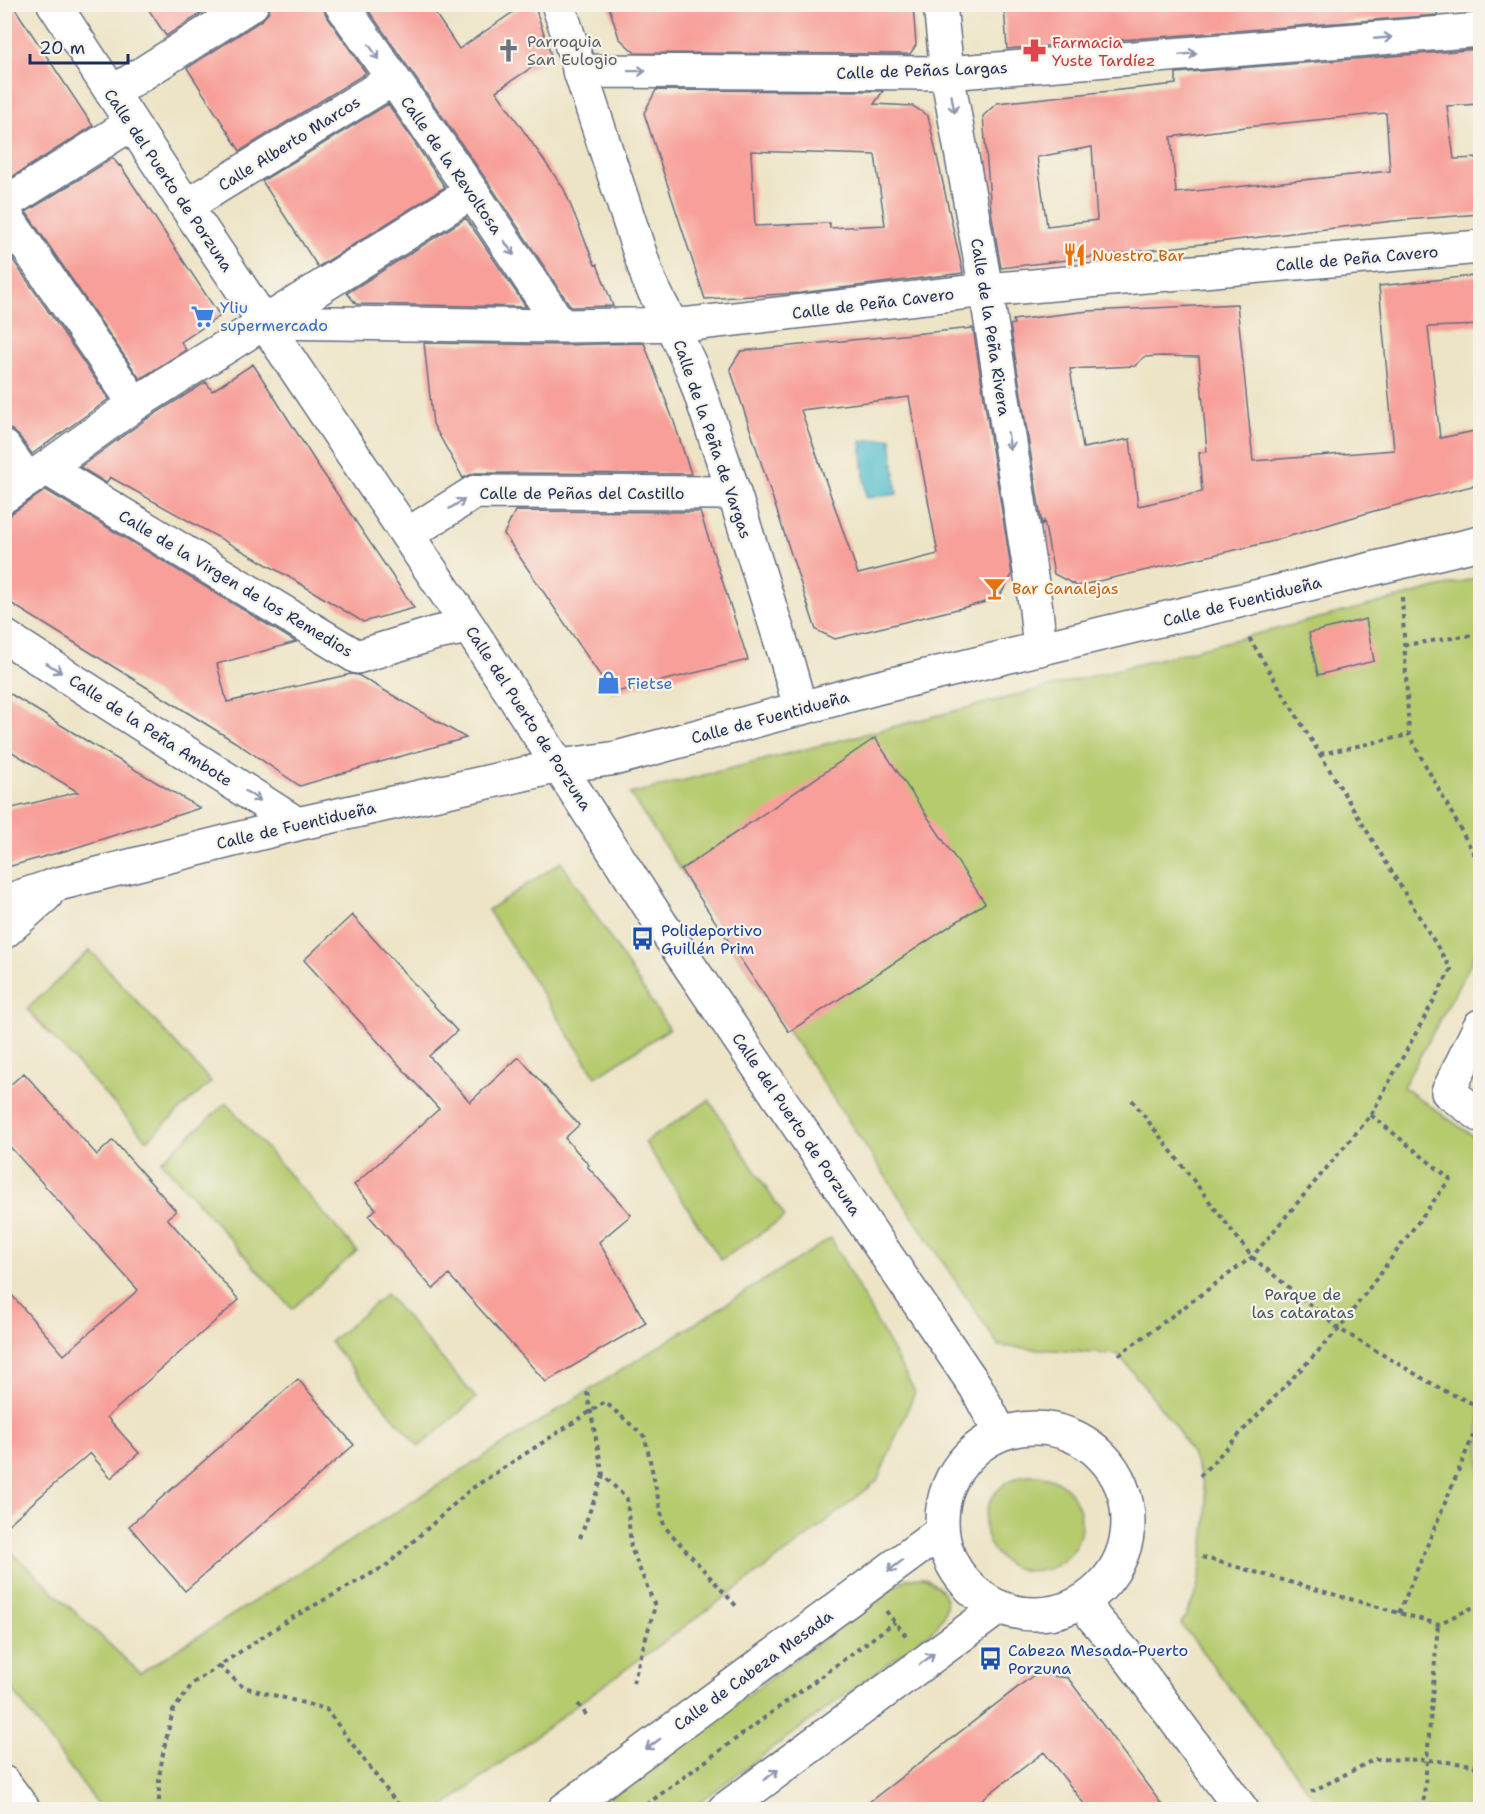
<svg xmlns="http://www.w3.org/2000/svg" width="1485" height="1814" font-family="'Shantell Sans',sans-serif">
  <rect width="100%" height="100%" fill="#f7f3e8"/>
  <filter id="ink" filterUnits="userSpaceOnUse"><feTurbulence type="fractalNoise" baseFrequency=".0167" numOctaves="2"/><feDisplacementMap in="SourceGraphic" scale="12" xChannelSelector="R" yChannelSelector="G"/><feConvolveMatrix kernelMatrix="1 2 1 2 8 2 1 2 1" color-interpolation-filters="sRGB"/></filter>
  <filter id="wash" filterUnits="userSpaceOnUse"><feTurbulence type="fractalNoise" baseFrequency=".008" numOctaves="4" result="noise"/><feDisplacementMap in="SourceGraphic" scale="24" xChannelSelector="R" yChannelSelector="G"/><feGaussianBlur stdDeviation="1.35" result="paint"/><feColorMatrix in="noise" values="0 0 0 0 0 0 0 0 0 0 0 0 0 0 0 0 0 1.4 0 .05"/><feComposite in="paint" operator="in"/></filter>
  <g filter="url(#wash)">
    <rect width="100%" height="100%" fill="#ede4c6"/>
    <!-- green -->
    <path fill="#b6ca6e" stroke="#687c66" stroke-width="1.5" d="M1480,577V940L1470,965L1403,1087L1480,1141V1809H1323L1181,1624C1197,1597 1200,1580 1203,1550C1205,1534 1208,1516 1206,1499C1198,1443 1153,1399 1119,1355L999,1346L630,794Z
      M561,862L669,1029L596,1077L488,910Z
      M90,950L211,1082L147,1140L27,1009Z
      M709,1100L785,1217L721,1260L645,1142Z
      M226,1103L357,1251L292,1309L161,1161Z
      M831,1238L915,1392L877,1481L798,1544L578,1704L441,1809H101L5,1680V1546L140,1673Z
      M386,1294L476,1398L419,1447L330,1342Z
      M985 1523a48 48 0 1 1 96 0a48 48 0 1 1-96 0Z
      M924,1577C951,1592 953,1608 932,1631L690,1809L592,1810L895,1586L908,1578Z"/>
    <!-- water -->
    <path fill="#52becc" stroke="#367695" stroke-width="1.5" d="M891,438L897,494L866,498L861,441Z"/>
    <g id="blocks">
      <!-- building -->
      <path fill="#f79f98" fill-rule="evenodd" d="M4,4H12L93,126L4,182Z
        M145,4H216L166,36Z
        M271,4H322L326,15L366,73L240,151L187,68L262,20L268,13Z
        M364,4H429L459,49L525,4H534L551,55L496,91L564,189L595,265L597,264L613,306L571,307L488,182Z
        M608,4H692L718,7V4H913L916,45L910,54L635,53L619,38Z
        M1018,4H1437V15L1007,49L1004,6Z
        M1480,49V104L1447,106L1454,159L1480,158V214L1393,221L1001,268L991,211L983,116L997,103L1176,84V73ZM1386,113L1390,171L1176,193L1171,137L1246,127ZM1092,147L1097,220L1047,226L1037,157Z
        M656,90L883,91L874,104L913,106L928,116L963,273L800,293L705,299L644,113ZM751,151L875,155L885,225L830,228V223L755,226Z
        M388,104L445,187L318,267L262,181Z
        M113,158L119,166L120,165L220,316L181,342L186,350L140,379L26,212Z
        M466,218L526,307L356,304L347,293Z
        M4,247L109,399L32,454L19,436L12,430L4,427Z
        M1480,275V325L1428,327L1440,438L1480,430V484L1374,511L1270,542L1077,586L1054,574L1044,521L1042,525L1010,325L1014,324L1013,320L1089,311L1237,304L1253,461L1394,450L1379,286ZM1162,356L1199,357L1207,452L1199,453L1202,492L1138,506L1130,439L1083,448L1070,369L1135,366L1144,357Z
        M973,328L1012,575L998,599L835,639L816,630L730,368L741,351ZM909,397L938,554L858,574L801,410Z
        M424,343L561,345L644,343L674,422L691,474L475,473L463,478L433,424Z
        M253,364L315,461L414,608L363,622L289,577L110,477L106,483L80,467L145,420L206,382L212,391Z
        M46,490L296,642L217,664L227,702L351,674L358,675L466,738L377,763L300,786L235,742L4,599V525L12,513Z
        M515,511L700,512L748,660L612,693L504,534Z
        M1366,619L1374,661L1318,675L1309,633Z
        M4,690L95,746L200,808L68,850L4,868V810L78,792L4,747Z
        M875,738L985,903L789,1032L681,870Z
        M352,915L457,1031L429,1056L470,1102L519,1057L579,1125L565,1138L589,1165L587,1166L631,1215L599,1242L646,1323L546,1382L449,1275L433,1289L369,1216L376,1209L354,1185L439,1109L304,960Z
        M24,1073L97,1155L113,1140L176,1211L167,1218L239,1300L107,1417L139,1453L111,1478L90,1453L4,1528V1286L64,1355L138,1290L4,1140V1090Z
        M298,1379L354,1445L185,1591L129,1526Z
        M1035,1674L1068,1678L1165,1809H1088L1044,1752L969,1809H860Z"/>
    </g>
  </g>
  <g filter="url(#ink)">
    <use href="#blocks" fill-opacity="0" stroke="#646e82" stroke-width="1.5"/>
    <g fill="none" stroke-linecap="round" stroke-linejoin="round">
      <defs>
        <path id="minor" d="M54,4L186,206L469,627L661,924L976,1387L995,1423L996,1435
          M341,4L472,192L561,326
          M558,4L649,281L671,324L692,369L734,493L787,661L800,707
          M940,4L947,73L986,290L1036,609L1040,649
          M579,71L947,73L1480,30
          M112,93L252,4
          M4,204L131,124
          M186,206L393,79
          M4,213L135,404
          M264,322L561,326L691,324L986,290L1480,247
          M4,447L27,479
          M46,468L357,657L436,633L469,627
          M4,496L46,468L135,404L472,192
          M407,535L475,492L734,493
          M4,636L297,824
          M4,902L58,884L297,824L560,766L617,758L876,688L1480,543
          M4,932L46,895
          M1480,1026L1448,1092L1480,1115
          M942 1521a93 93 0 1 1 186 0a93 93 0 1 1-186 0Z
          M1085,1600L1094,1618L1131,1660L1242,1810
          M4,1783L24,1810
          M564,1810L942,1531
          M724,1810L998,1608"/>
      </defs>
      <!-- minor casing -->
      <use href="#minor" stroke="#646e82" stroke-width="36"/>
      <!-- path -->
      <path stroke="#646e82" stroke-width="4" stroke-dasharray="4.5 4.5" stroke-linecap="butt" d="M1402,597L1409,735L1480,865
        M1404,645L1480,634
        M1320,754L1409,735
        M1475,855L1480,830
        M1132,1100L1252,1257L1339,1329L1441,1389L1480,1407
        M1119,1355L1252,1257L1371,1115L1451,969L1248,636
        M587,1392L603,1475L627,1499L631,1548L655,1606L633,1683
        M1200,1476L1339,1329L1450,1179L1371,1115
        M580,1538L603,1475
        M1202,1557L1438,1624L1480,1604
        M886,1611L906,1636
        M1399,1613L1480,1419
        M219,1666L243,1687L326,1709L395,1801L405,1810
        M578,1704L588,1717
        M1311,1792L1375,1759L1428,1760L1474,1765L1480,1775
        M159,1810V1777L164,1748L173,1711L193,1683L288,1620L387,1565L471,1489L605,1402L645,1437L664,1526L738,1608
        M639,1810L895,1622
        M1423,1810L1438,1624"/>
      <!-- minor -->
      <use href="#minor" stroke="#fff" stroke-width="33"/>
    </g>
    <!-- one-way arrows -->
    <defs><path id="oneway-shaft" d="M-6 0H5M1.5-3L5.5 0L1.5 3" fill="none" stroke-width="1.6" stroke-linecap="round" stroke-linejoin="round" transform="scale(1.5)"/></defs>
    <g stroke="#8d97ae">
      <use href="#oneway-shaft" transform="translate(1383 38) rotate(-5)"/>
      <use href="#oneway-shaft" transform="translate(374 52) rotate(55)"/>
      <use href="#oneway-shaft" transform="translate(1188 54) rotate(-5)"/>
      <use href="#oneway-shaft" transform="translate(637 71)"/>
      <use href="#oneway-shaft" transform="translate(953 104) rotate(80)"/>
      <use href="#oneway-shaft" transform="translate(509 248) rotate(56)"/>
      <use href="#oneway-shaft" transform="translate(1009 441) rotate(81)"/>
      <use href="#oneway-shaft" transform="translate(457 504) rotate(-32)"/>
      <use href="#oneway-shaft" transform="translate(54 668) rotate(33)"/>
      <use href="#oneway-shaft" transform="translate(253 796) rotate(33)"/>
      <use href="#oneway-shaft" transform="translate(895 1566) rotate(143)"/>
      <use href="#oneway-shaft" transform="translate(927 1659) rotate(-37)"/>
      <use href="#oneway-shaft" transform="translate(653 1744) rotate(144)"/>
      <use href="#oneway-shaft" transform="translate(771 1775) rotate(-36)"/>
    </g>
  </g>
  <!-- icons -->
  <defs>
    <symbol id="church-bare" viewBox="-9 -9 18 18"><path d="M-1.2-6h2.4v3.5h3.3v2.4h-3.3V6h-2.4V-.1h-3.3v-2.4h3.3Z" fill="#6b7280" stroke="#f7f3e8" stroke-width="2.5" paint-order="stroke"/></symbol>
    <symbol id="pharmacy-bare" viewBox="-9 -9 18 18"><path d="M-2-6h4v4h4v4h-4v4h-4v-4h-4v-4h4Z" fill="#e0444e" stroke="#f7f3e8" stroke-width="2.5" paint-order="stroke"/></symbol>
    <symbol id="restaurant-bare" viewBox="-9 -9 18 18"><path d="M-5-6h1v4h1v-4h1v4h1v-4h1v5L-1.5 .5V6h-2V.5L-5-1ZM5-6V6H3V1.5H1.5Q1.5-4 5-6Z" fill="#e8710a" stroke="#f7f3e8" stroke-width="2.5" paint-order="stroke"/></symbol>
    <symbol id="supermarket-bare" viewBox="-9 -9 18 18"><path d="M-6-5.5h2.5l.6 2H6L4.5 2H-2.5L-4.4-4H-6ZM-1.5 3.2a1.3 1.3 0 1 0 .1 0ZM3 3.2a1.3 1.3 0 1 0 .1 0Z" fill="#3f7fe0" stroke="#f7f3e8" stroke-width="2.5" paint-order="stroke"/></symbol>
    <symbol id="bar-bare" viewBox="-9 -9 18 18"><path d="M-6-5H6L.8 .8V4.5H3.5V6h-7V4.5H-.8V.8Z" fill="#e8710a" stroke="#f7f3e8" stroke-width="2.5" paint-order="stroke"/></symbol>
    <symbol id="shop-bare" viewBox="-9 -9 18 18"><path d="M-5-2.5h2.3a2.7 3.5 0 0 1 5.4 0H5L5.5 6h-11ZM-1.5-2.5h3a1.5 2.3 0 0 0-3 0Z" fill="#3f7fe0" stroke="#f7f3e8" stroke-width="2.5" paint-order="stroke"/></symbol>
    <symbol id="bus-bare" viewBox="-9 -9 18 18"><path d="M-5-6H5V4H4V6H2V4H-2V6H-4V4H-5ZM-3.5-4V0h7V-4ZM-3.5 1.2v1.5H-2V1.2ZM2 1.2v1.5H3.5V1.2Z" fill="#1a4fb4" stroke="#f7f3e8" stroke-width="2.5" paint-order="stroke"/></symbol>
  </defs>
  <g fill-rule="evenodd">
    <use href="#church-bare" x="492" y="34" width="33" height="33"/>
    <use href="#pharmacy-bare" x="1018" y="34" width="33" height="33"/>
    <use href="#restaurant-bare" x="1058" y="238" width="33" height="33"/>
    <use href="#supermarket-bare" x="186" y="300" width="33" height="33"/>
    <use href="#bar-bare" x="978" y="572" width="33" height="33"/>
    <use href="#shop-bare" x="592" y="666" width="33" height="33"/>
    <use href="#bus-bare" x="626" y="922" width="33" height="33"/>
    <use href="#bus-bare" x="974" y="1642" width="33" height="33"/>
  </g>
  <g text-anchor="middle" stroke-width="4.5" stroke-linejoin="round" paint-order="stroke">
    <!-- worship labels -->
    <g font-size="16" fill="#5b616d" stroke="#f7f3e8" text-anchor="start">
      <text x="527" y="47">Parroquia<tspan x="527" dy="18">San Eulogio</tspan></text>
    </g>
    <!-- health labels -->
    <g font-size="16" fill="#be3a42" stroke="#f7f3e8" text-anchor="start">
      <text x="1052" y="48">Farmacia<tspan x="1052" dy="18">Yuste Tardíez</tspan></text>
    </g>
    <!-- street labels -->
    <g font-size="16" fill="#1b2f5e" stroke="#f7f3e8">
      <text transform="translate(922 70) rotate(-2)" y="6">Calle de Peñas Largas</text>
      <text transform="translate(289 143) rotate(-32)" y="6">Calle Alberto Marcos</text>
      <text transform="translate(452 165) rotate(55)" y="6">Calle de la Revoltosa</text>
      <text transform="translate(169 180) rotate(56)" y="6">Calle del Puerto de Porzuna</text>
      <text transform="translate(1357 258) rotate(-5)" y="6">Calle de Peña Cavero</text>
      <text transform="translate(873 303) rotate(-7)" y="6">Calle de Peña Cavero</text>
      <text transform="translate(991 327) rotate(81)" y="6">Calle de la Peña Rivera</text>
      <text transform="translate(713 439) rotate(71)" y="6">Calle de la Peña de Vargas</text>
      <text x="582" y="499">Calle de Peñas del Castillo</text>
      <text transform="translate(236 583) rotate(31)" y="6">Calle de la Virgen de los Remedios</text>
      <text transform="translate(1242 601) rotate(-14)" y="6">Calle de Fuentidueña</text>
      <text transform="translate(770 717) rotate(-15)" y="6">Calle de Fuentidueña</text>
      <text transform="translate(529 718) rotate(57)" y="6">Calle del Puerto de Porzuna</text>
      <text transform="translate(151 730) rotate(33)" y="6">Calle de la Peña Ambote</text>
      <text transform="translate(296 825) rotate(-13)" y="6">Calle de Fuentidueña</text>
      <text transform="translate(797 1124) rotate(56)" y="6">Calle del Puerto de Porzuna</text>
      <text transform="translate(753 1670) rotate(-36)" y="6">Calle de Cabeza Mesada</text>
    </g>
    <!-- food labels -->
    <g font-size="16" fill="#c56008" stroke="#f7f3e8" text-anchor="start">
      <text x="1092" y="261">Nuestro Bar</text>
      <text x="1012" y="594">Bar Canalejas</text>
    </g>
    <!-- shop labels -->
    <g font-size="16" fill="#366cbe" stroke="#f7f3e8" text-anchor="start">
      <text x="220" y="313">Yliu<tspan x="220" dy="18">supermercado</tspan></text>
      <text x="627" y="689">Fietse</text>
    </g>
    <!-- transit labels -->
    <g font-size="16" fill="#164399" stroke="#f7f3e8" text-anchor="start">
      <text x="661" y="936">Polideportivo<tspan x="661" dy="18">Guillén Prim</tspan></text>
      <text x="1008" y="1656">Cabeza Mesada-Puerto<tspan x="1008" dy="18">Porzuna</tspan></text>
    </g>
    <!-- park labels -->
    <g font-size="16" fill="#425662" stroke="#f7f3e8">
      <text x="1303" y="1300">Parque de<tspan x="1303" dy="18">las cataratas</tspan></text>
    </g>
  </g>
  <!-- margin -->
  <rect width="1485" height="1814" fill="none" stroke="#f7f3e8" stroke-width="24"/>
  <!-- scale -->
  <path d="M30 54v9h98v-9" fill="none" stroke="#1b2f5e" stroke-width="3"/>
  <text x="39" y="54" font-size="18" fill="#1b2f5e" stroke="#f7f3e8" stroke-width="4.5" paint-order="stroke">20 m</text>
</svg>
